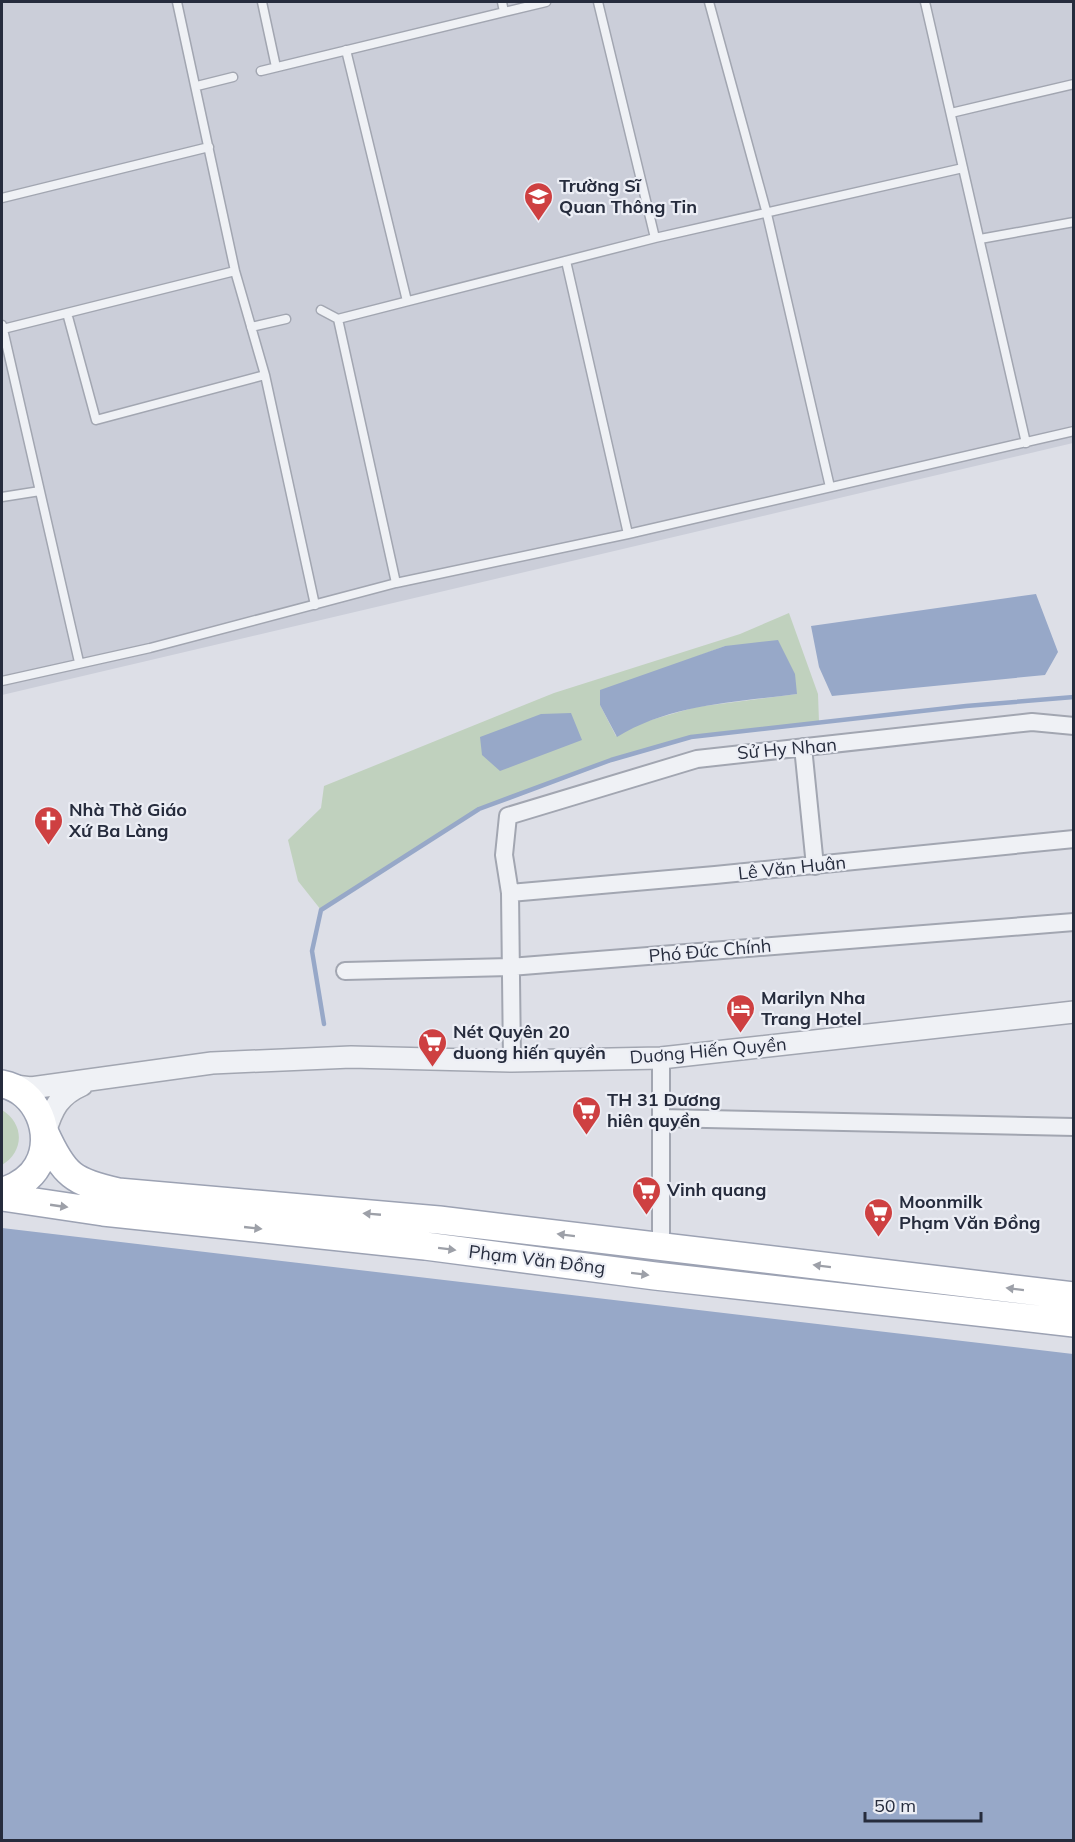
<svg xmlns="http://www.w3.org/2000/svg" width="1075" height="1842" font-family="Mulish,sans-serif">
  <rect width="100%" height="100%" fill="#dddfe7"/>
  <!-- built -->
  <path fill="#cbced9" d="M2,2H1073V443L2,695Z"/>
  <!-- green -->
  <path fill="#c0d1be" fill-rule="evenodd" d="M789,613L818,694L819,722L691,737L611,760L479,809L321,910L298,881L288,840L321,808L324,786L554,693L740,634ZM725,646L797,694L696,707L637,724L616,736L600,705L666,668Z
    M2,1110C25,1124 24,1152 2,1165Z"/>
  <!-- water -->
  <path fill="#97a8c8" d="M1036,594L1058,652L1045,675L832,696L819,667L811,626Z
    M778,640L795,674L797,694C736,702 670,704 617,737L600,705V690L725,646Z
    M571,713L582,740L500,771L482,755L480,737L541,714Z
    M2,1228L1073,1354V1840H2Z"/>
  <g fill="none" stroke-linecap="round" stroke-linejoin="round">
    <!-- stream -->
    <path stroke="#97a8c8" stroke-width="4.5" d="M324,1024L312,951L321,910L479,809L611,760L691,737L966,706L1074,697"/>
    <defs>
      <path id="service" d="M177,2L235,271L265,375L315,605
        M262,2L276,67
        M502,2L504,12
        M598,2L655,238
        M709,2L767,214L830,487
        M925,2L1026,443
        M346,50L407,301
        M261,71L546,2
        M197,86L233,77
        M951,113L1074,84
        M2,198L209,147
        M980,239L1074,222
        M566,261L628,534
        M321,310L338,319L655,238L963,168
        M67,313L96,420L265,375
        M338,319L396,583
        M2,325L79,662
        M251,327L286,319
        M3,329L235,271
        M2,497L40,491
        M2,681L150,648L396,583L628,534L1074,431"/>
      <path id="minor" d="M803,747L815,866
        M510,893L715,875L1074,839
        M345,971L510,967L1074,922
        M661,1058V1247
        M512,1061L510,893L504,855L508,816L697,759L1032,722L1074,726
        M661,1118L1074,1127"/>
      <path id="tertiary" d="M7,1085L31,1088L212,1063L351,1057L512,1061L661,1058L1074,1012
        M45,1133C52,1109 59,1095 82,1085"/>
      <path id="primary" d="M2,1084C37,1090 55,1135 38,1165C30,1180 16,1187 2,1192
        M45,1133C64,1175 73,1182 118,1192L439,1220L1074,1296
        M2,1197L103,1212L425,1246L655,1276L1074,1323"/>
    </defs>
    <!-- service casing -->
    <use href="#service" stroke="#a2a6b1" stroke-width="11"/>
    <!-- minor casing -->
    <use href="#minor" stroke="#a2a6b1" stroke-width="20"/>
    <!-- tertiary casing -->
    <use href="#tertiary" stroke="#a2a6b1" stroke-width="24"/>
    <!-- primary casing -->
    <use href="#primary" stroke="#9ca2b3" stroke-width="30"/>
    <!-- service -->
    <use href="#service" stroke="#eff1f5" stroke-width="8"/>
    <!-- minor -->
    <use href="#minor" stroke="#eff1f5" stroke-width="16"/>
    <!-- tertiary -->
    <use href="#tertiary" stroke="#eff1f5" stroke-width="21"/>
    <!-- primary -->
    <use href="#primary" stroke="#fff" stroke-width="27"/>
  </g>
  <!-- one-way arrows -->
  <defs><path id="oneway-solid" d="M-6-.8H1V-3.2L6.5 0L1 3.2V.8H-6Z" transform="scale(1.5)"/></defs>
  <g fill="#9da0a8">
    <use href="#oneway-solid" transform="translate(59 1206) rotate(8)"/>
    <use href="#oneway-solid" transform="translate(372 1214) rotate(-175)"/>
    <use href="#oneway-solid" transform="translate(253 1228) rotate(6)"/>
    <use href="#oneway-solid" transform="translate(566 1235) rotate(-173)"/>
    <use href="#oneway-solid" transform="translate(447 1249) rotate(7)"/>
    <use href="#oneway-solid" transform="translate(822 1266) rotate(-173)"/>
    <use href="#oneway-solid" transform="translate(640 1274) rotate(7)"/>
    <use href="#oneway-solid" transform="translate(1015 1289) rotate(-173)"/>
  </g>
  <!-- icons -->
  <defs>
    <symbol id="university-pin" viewBox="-11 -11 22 30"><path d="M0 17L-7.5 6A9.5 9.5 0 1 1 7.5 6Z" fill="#ce4041" stroke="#eceef5"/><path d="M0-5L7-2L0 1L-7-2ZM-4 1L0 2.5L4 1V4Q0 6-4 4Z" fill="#fff"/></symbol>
    <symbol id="church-pin" viewBox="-11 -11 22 30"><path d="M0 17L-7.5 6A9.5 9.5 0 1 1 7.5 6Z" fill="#ce4041" stroke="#eceef5"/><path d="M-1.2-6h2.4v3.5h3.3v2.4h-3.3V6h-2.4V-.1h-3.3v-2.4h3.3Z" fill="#fff"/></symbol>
    <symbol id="hotel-pin" viewBox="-11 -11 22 30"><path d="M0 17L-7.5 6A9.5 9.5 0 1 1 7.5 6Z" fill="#ce4041" stroke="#eceef5"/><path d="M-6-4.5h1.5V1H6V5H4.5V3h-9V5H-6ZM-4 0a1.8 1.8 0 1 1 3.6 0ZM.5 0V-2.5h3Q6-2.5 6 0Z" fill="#fff"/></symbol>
    <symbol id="supermarket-pin" viewBox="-11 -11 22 30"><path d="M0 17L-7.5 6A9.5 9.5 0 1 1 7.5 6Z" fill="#ce4041" stroke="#eceef5"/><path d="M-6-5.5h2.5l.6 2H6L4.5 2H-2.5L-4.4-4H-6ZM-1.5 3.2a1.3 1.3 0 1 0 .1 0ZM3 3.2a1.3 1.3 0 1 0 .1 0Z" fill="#fff"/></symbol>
  </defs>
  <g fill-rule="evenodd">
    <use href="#university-pin" x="522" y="180" width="33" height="45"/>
    <use href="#church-pin" x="32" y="804" width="33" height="45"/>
    <use href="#hotel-pin" x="724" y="992" width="33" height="45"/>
    <use href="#supermarket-pin" x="416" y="1026" width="33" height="45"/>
    <use href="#supermarket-pin" x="570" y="1094" width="33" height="45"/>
    <use href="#supermarket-pin" x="630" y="1174" width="33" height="45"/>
    <use href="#supermarket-pin" x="862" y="1196" width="33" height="45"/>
  </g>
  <g text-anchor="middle" stroke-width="4.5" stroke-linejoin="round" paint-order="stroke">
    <!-- poi labels -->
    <g font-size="18" font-weight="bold" fill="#262c3d" stroke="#eceef5" text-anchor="start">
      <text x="559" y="192">Trường Sĩ<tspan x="559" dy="21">Quan Thông Tin</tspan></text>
      <text x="69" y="816">Nhà Thờ Giáo<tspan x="69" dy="21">Xứ Ba Làng</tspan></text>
      <text x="761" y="1004">Marilyn Nha<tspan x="761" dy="21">Trang Hotel</tspan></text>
      <text x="453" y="1038">Nét Quyên 20<tspan x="453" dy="21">duong hiến quyền</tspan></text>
      <text x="607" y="1106">TH 31 Dương<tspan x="607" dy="21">hiên quyền</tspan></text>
      <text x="667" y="1196">Vinh quang</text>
      <text x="899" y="1208">Moonmilk<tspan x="899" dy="21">Phạm Văn Đồng</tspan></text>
    </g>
    <!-- street labels -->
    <g font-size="18" fill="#262c3d" stroke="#eceef5">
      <text transform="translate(787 749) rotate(-5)" y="6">Sử Hy Nhan</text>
      <text transform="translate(792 868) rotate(-6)" y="6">Lê Văn Huân</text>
      <text transform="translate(710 951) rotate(-5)" y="6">Phó Đức Chính</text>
      <text transform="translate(708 1051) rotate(-5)" y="6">Duơng Hiến Quyền</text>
      <text transform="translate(537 1260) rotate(7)" y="6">Phạm Văn Đồng</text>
    </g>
  </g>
  <!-- border -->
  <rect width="1075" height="1842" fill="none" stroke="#262c3d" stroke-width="6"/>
  <!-- scale -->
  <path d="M865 1812v9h116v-9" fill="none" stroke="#262c3d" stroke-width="3"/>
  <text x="874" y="1812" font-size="18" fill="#262c3d" stroke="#eceef5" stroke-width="4.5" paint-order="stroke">50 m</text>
</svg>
